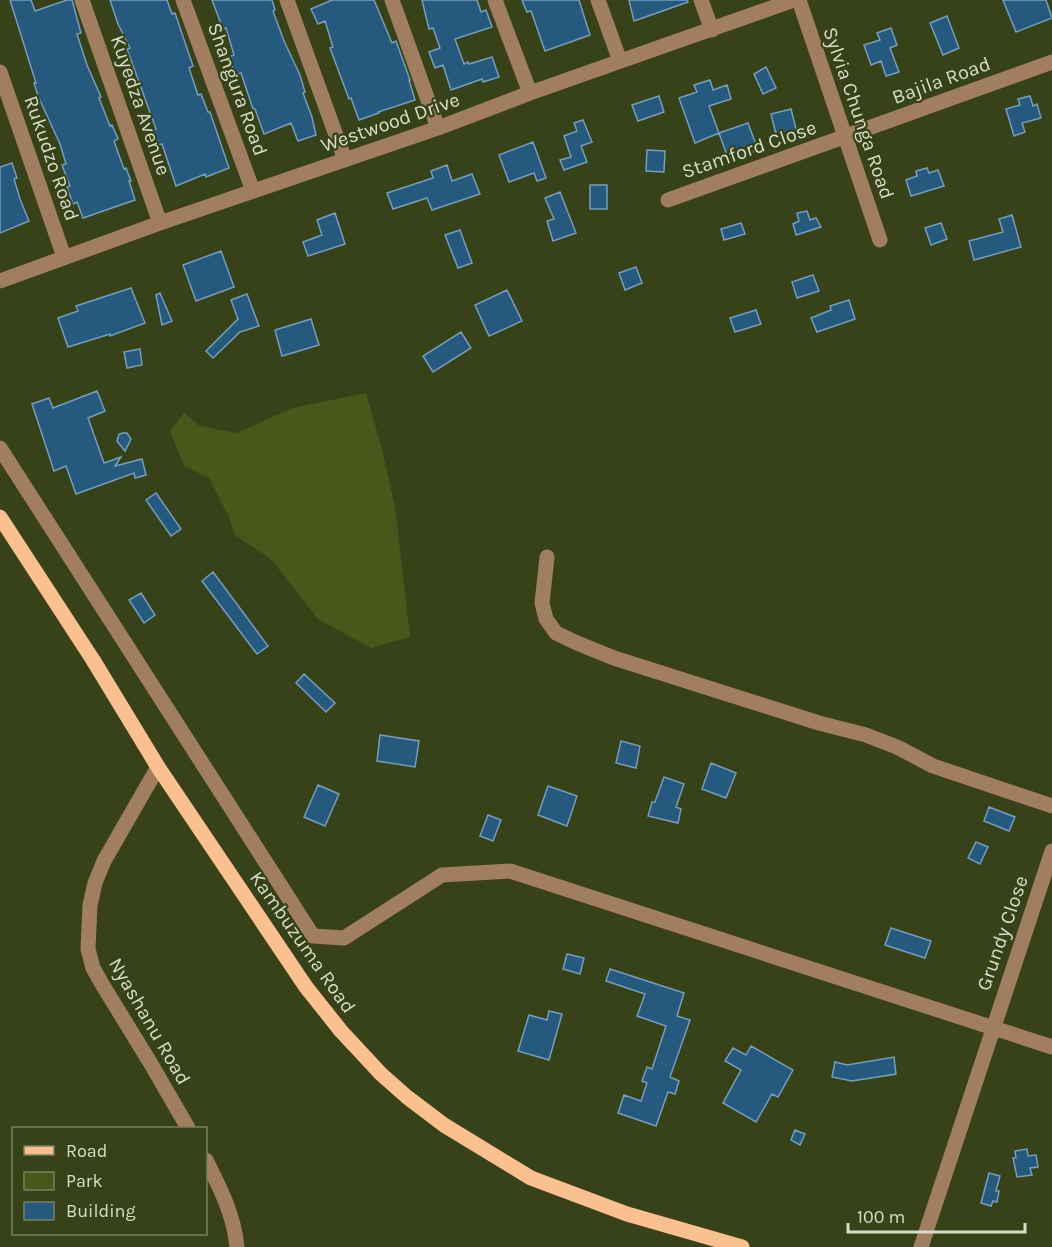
<svg xmlns="http://www.w3.org/2000/svg" width="1052" height="1247" font-family="Karla,sans-serif">
  <rect width="100%" height="100%" fill="#384219"/>
  <!-- green -->
  <path fill="#49571b" d="M366,393L382,449L395,507L410,637L371,648L318,619L271,559L235,535L229,517L209,478L184,466L170,431L184,413L200,426L237,433L292,408Z"/>
  <!-- building -->
  <path fill="#255a7e" stroke="#759ebc" stroke-width="1.5" d="M10,0H31L35,11L67,0H72L81,33L77,34L87,65L101,97L99,98L110,126L112,125L118,139L114,141L124,169L126,168L131,181H129L135,200L83,218L77,202L73,204L67,187L70,186L62,165L66,164L60,144L38,96L34,83H36Z
    M110,0H167L172,14L175,13L193,66L189,68L198,95L201,94L208,112H210L229,168L206,177L205,174L176,186L162,144L158,145L153,130L156,129L127,49L130,48L118,24Z
    M212,0H272L275,10L273,11L284,41L300,75L305,92L303,93L312,117L316,135L298,141L291,123L264,134L255,109H253L241,73L235,75L229,57L234,55L226,28L223,29Z
    M332,0H374L392,43L396,41L410,80H409L415,100L378,112L379,113L359,120L351,98L349,99L330,48L333,47L325,21L318,24L311,9Z
    M422,0H477L481,12L486,10L492,27L455,39L464,64L468,62L469,64L492,57L499,77L483,82L482,79L451,90L443,65L435,68L429,52L440,48L433,28L429,29Z
    M522,0H579L590,35L545,51L531,11L527,12Z
    M629,0H687L688,2L634,21Z
    M1003,0H1046L1052,18L1016,32Z
    M947,16L959,48L943,55L930,23Z
    M891,28L897,45L890,48L899,72L886,76L881,61L871,65L864,45L880,40L877,33Z
    M766,67L776,88L763,94L754,74Z
    M710,80L713,90L727,85L731,99L709,106L719,133L695,143L679,98L697,92L694,85Z
    M659,96L664,112L638,121L632,105Z
    M1030,96L1033,106L1037,104L1041,118L1022,123L1025,132L1014,136L1006,109L1020,105L1018,99Z
    M791,109L797,133L777,138L771,114Z
    M583,120L592,142L581,146L587,162L564,170L560,160L571,157L564,136L577,131L574,123Z
    M748,123L758,150L729,161L719,133Z
    M533,142L546,178L537,181L534,173L509,182L499,155Z
    M647,150L665,151L664,172L646,171Z
    M12,163L17,178L14,179L20,199L29,221L0,233V167Z
    M447,165L452,181L472,174L480,194L432,210L427,198L393,209L387,193L433,178L431,171Z
    M927,168L929,173L938,170L944,186L911,196L906,180L917,176L916,171Z
    M590,185H607V209H590Z
    M560,192L576,233L553,241L547,221L554,219L545,198Z
    M807,211L810,220L816,218L821,227L796,235L793,224L799,221L797,213Z
    M335,213L345,244L308,256L303,242L322,235L317,220Z
    M1012,215L1021,247L974,260L969,241L1003,232L999,219Z
    M741,223L745,234L724,240L721,229Z
    M941,223L947,239L931,245L925,228Z
    M460,230L472,263L458,268L445,235Z
    M221,251L234,287L196,301L183,265Z
    M636,267L642,283L625,290L619,273Z
    M813,275L819,291L797,298L792,282Z
    M131,288L145,323L110,336V334L68,347L58,318L78,311L76,306Z
    M507,290L522,321L489,336L475,305Z
    M160,293L172,321L162,325L156,295Z
    M247,294L259,326L240,332L213,358L206,351L238,319L231,300Z
    M849,300L855,319L817,332L811,318L831,310L830,306Z
    M756,310L761,324L735,332L730,318Z
    M311,319L319,345L282,356L275,330Z
    M461,332L471,348L433,372L423,356Z
    M140,349L142,365L127,368L124,352Z
    M97,391L105,411L88,418L104,463L121,457L115,466L142,459L146,475L135,478L134,473L76,494L66,466L54,471L32,404L49,398L53,408Z
    M123,433H127L131,439L125,451L117,441L119,434Z
    M156,493L181,529L171,536L146,500Z
    M213,572L268,646L257,654L202,581Z
    M141,593L155,615L144,623L129,600Z
    M304,674L335,703L326,712L296,683Z
    M380,735L419,741L415,767L377,761Z
    M621,741L640,746L636,768L616,763Z
    M711,763L736,773L726,798L702,789Z
    M664,777L684,784L676,807L681,809L678,823L648,816L652,802H655Z
    M318,785L339,794L325,826L304,817Z
    M548,786L577,796L567,826L538,815Z
    M989,807L1015,817L1009,831L984,821Z
    M488,815L501,820L493,841L480,836Z
    M976,842L988,847L980,864L968,858Z
    M891,928L931,941L925,958L885,945Z
    M567,954L584,958L580,974L563,969Z
    M610,969L684,993L677,1016L690,1020L670,1077L679,1081L675,1094L668,1092L656,1126L618,1113L624,1095L641,1101L647,1083L642,1081L647,1067L652,1069L666,1026L637,1016L645,994L606,981Z
    M549,1011L562,1014L549,1060L518,1051L529,1015L547,1020Z
    M751,1046L793,1070L778,1097L772,1094L756,1122L723,1103L741,1070L725,1061L733,1048L746,1055Z
    M894,1057L896,1074L852,1081L832,1077L835,1062L847,1065Z
    M795,1130L805,1134L800,1145L791,1140Z
    M1027,1149L1028,1156L1036,1155L1038,1167L1030,1168L1032,1175L1017,1177L1013,1158H1016L1015,1151Z
    M989,1173L1000,1176L996,1191H999L997,1202L993,1201L991,1206L981,1203Z"/>
  <g fill="none" stroke-linecap="round" stroke-linejoin="round">
    <!-- minor -->
    <path stroke="#a17e60" stroke-width="15" d="M82,0L160,223
      M183,0L253,191
      M287,0L345,160
      M392,0L438,128
      M495,0L530,93
      M598,0L620,61
      M701,0L712,30
      M799,0L880,240
      M0,72L64,257
      M668,200L1052,62
      M0,281L160,223L438,128L530,93L794,0
      M0,448L313,936L344,938L442,875L510,871L1052,1047
      M547,557L542,603L546,619L556,633L577,643L614,658L819,723L866,735L897,747L933,766L1052,806
      M158,767L104,861L95,883L90,905L88,949L93,968L102,984L151,1064L188,1128
      M206,1160C220,1188 234,1215 237,1247
      M921,1247L1052,851"/>
    <!-- major -->
    <path stroke="#fac090" stroke-width="15" d="M0,517L93,660L158,767L306,987L341,1031L381,1074L407,1097L444,1125L531,1178L627,1214L742,1247"/>
  </g>
  <g text-anchor="middle" stroke-width="4.5" stroke-linejoin="round" paint-order="stroke">
    <!-- street labels -->
    <g font-size="20" fill="#d7dec7" stroke="#384219">
      <text transform="translate(941 80) rotate(-20)" y="7">Bajila Road</text>
      <text transform="translate(238 89) rotate(70)" y="7">Shangura Road</text>
      <text transform="translate(141 105) rotate(71)" y="7">Kuyedza Avenue</text>
      <text transform="translate(859 113) rotate(71)" y="7">Sylvia Chunga Road</text>
      <text transform="translate(390 122) rotate(-19)" y="7">Westwood Drive</text>
      <text transform="translate(749 149) rotate(-19)" y="7">Stamford Close</text>
      <text transform="translate(52 158) rotate(71)" y="7">Rukudzo Road</text>
      <text transform="translate(1002 933) rotate(-71)" y="7">Grundy Close</text>
      <text transform="translate(303 942) rotate(55)" y="7">Kambuzuma Road</text>
      <text transform="translate(150 1021) rotate(60)" y="7">Nyashanu Road</text>
    </g>
  </g>
  <!-- legend -->
  <rect x="12" y="1127" width="195" height="108" fill="#384219" stroke="#78805f" stroke-width="1.5"/>
  <rect x="24" y="1146" width="30" height="9" fill="#fac090" stroke="#78805f" stroke-width="1.5"/>
  <text x="66" y="1157" font-size="18" fill="#d7dec7">Road</text>
  <rect x="24" y="1172" width="30" height="18" fill="#49571b" stroke="#78805f" stroke-width="1.5"/>
  <text x="66" y="1187" font-size="18" fill="#d7dec7">Park</text>
  <rect x="24" y="1202" width="30" height="18" fill="#255a7e" stroke="#78805f" stroke-width="1.5"/>
  <text x="66" y="1217" font-size="18" fill="#d7dec7">Building</text>
  <!-- scale -->
  <path d="M848 1223v9h177v-9" fill="none" stroke="#d7dec7" stroke-width="3"/>
  <text x="857" y="1223" font-size="18" fill="#d7dec7" stroke="#384219" stroke-width="4.5" paint-order="stroke">100 m</text>
</svg>
